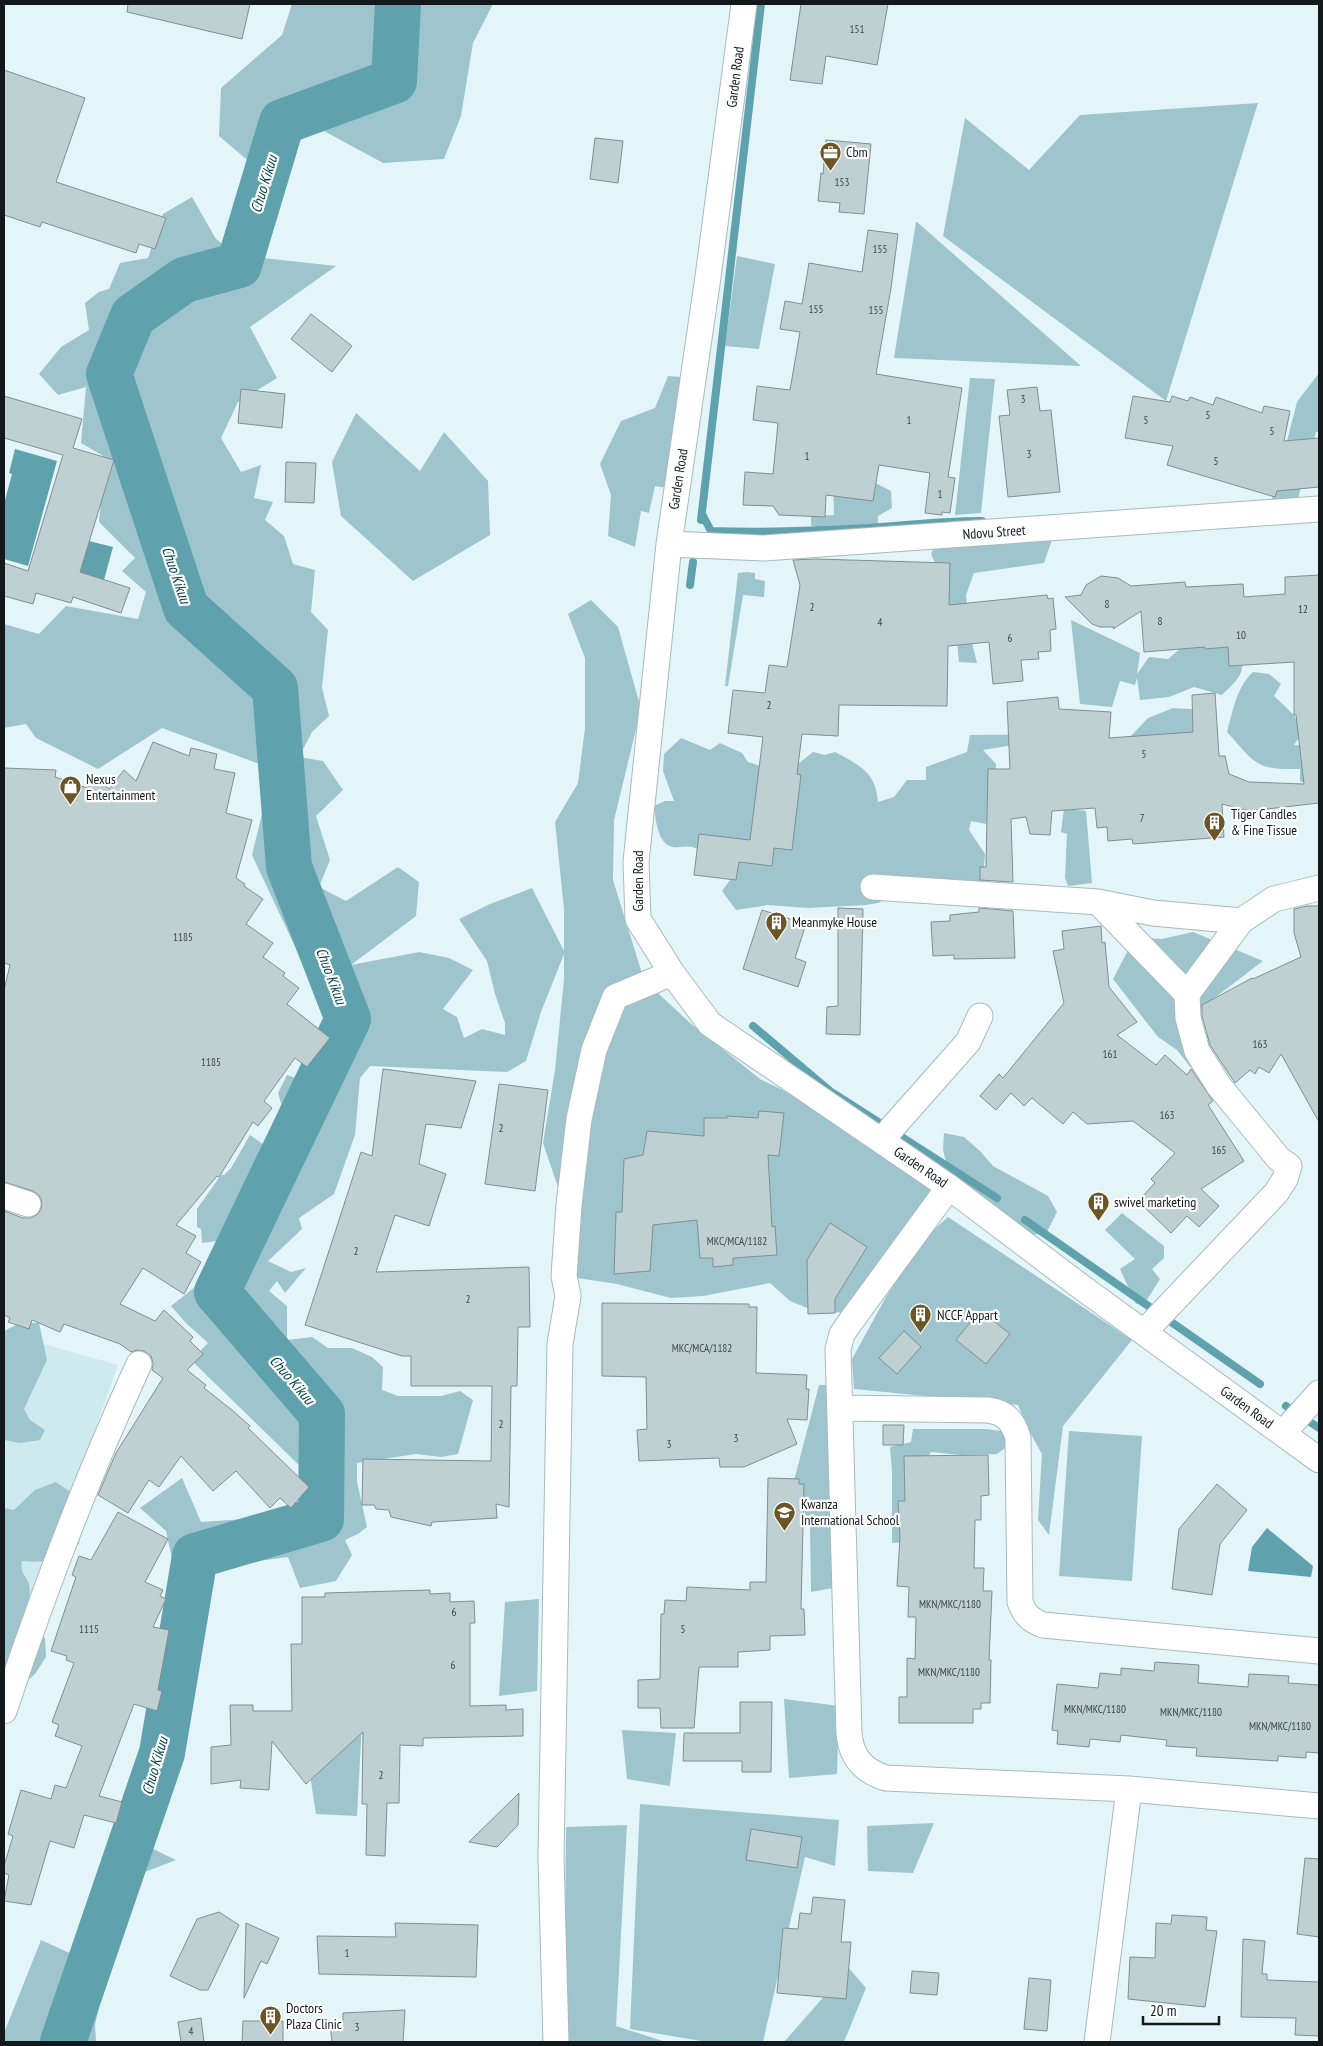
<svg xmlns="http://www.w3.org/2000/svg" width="1323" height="2046" font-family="'PT Sans Narrow',sans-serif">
  <rect width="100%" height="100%" fill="#e3f5f8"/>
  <!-- built -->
  <path fill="#cfeaef" d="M4,1333L118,1365L4,1686Z"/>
  <!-- green -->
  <path fill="#9ec5cd" d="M292,4H493L473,43L461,116L444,159L383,163L324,131L284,105L252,164L219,136L221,88L282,35Z
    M1258,103L1166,401L943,236L965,118L1029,170L1080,115Z
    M192,197L216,239L237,255L336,266L250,327L277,378L238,402L221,438L241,472L261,465L254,498L273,502L265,520L284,536L293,564L315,570L311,612L328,630L322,688L329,716L312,732L299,757L323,761L343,790L316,816L330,860L319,887L346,901L398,867L419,882L416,916L351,965L419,952L449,958L473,970L443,1009L457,1017L464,1038L482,1029L505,1035V1023L495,994L487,961L459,919L490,904L532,888L564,951V909L555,822L578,783L585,728V658L568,614L591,600L618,627L641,709L614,820L613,880L644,980L690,1023L760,1079L868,1132L886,1159L899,1153L928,1163L935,1197L927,1236L948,1217L1132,1340L1063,1426L1049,1535L1038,1520L1042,1454L1028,1429L1018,1405L854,1389L852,1359L886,1297L906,1266L856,1313L817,1312L790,1301L770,1283L703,1296L671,1298L617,1284L564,1276L559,1190L543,1143L555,1070L564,979V954L541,1012L526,1061L507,1072L370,1066L360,1078L355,1135L334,1194L299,1218L302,1229L268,1261L291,1272L306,1268L285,1293L277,1281L269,1291L287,1306V1340L312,1337L328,1348H352L372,1357L383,1367L382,1390L398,1396H441L460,1391L473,1400L458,1454L441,1457L416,1454L357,1463V1482L367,1527L358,1534L345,1540L352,1555L336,1581L300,1588L288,1557L175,1573L166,1531L140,1508L182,1478L201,1522L291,1516L306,1496V1472L191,1360L208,1343L186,1323L171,1306L219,1268L217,1241L202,1243L201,1229L197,1227V1209L221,1175H224L231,1168L250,1135L271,1150L285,1117L278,1093L287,1075L305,1081L325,1053L336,1021L313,985L252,855L273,769L162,728L98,769L36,738L26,724L4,728V624L39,634L66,606L138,619L146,592L122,571L135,558L99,522L105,457L81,443L86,387L58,395L39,374L61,347L89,330L85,303L99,292L109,289L120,263L148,258L163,214Z
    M916,222H917L1081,366L894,358Z
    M737,256L775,264L759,349L725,346Z
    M1319,373V432H1316L1295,510L1272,499L1297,402Z
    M668,376L681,377L668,488L655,486L649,513L641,511L635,547L608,536L611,495L600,464L621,421L655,408Z
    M970,378L995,379L981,513L955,515Z
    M356,413L420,471L444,432L488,481L490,535L413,581L341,516L332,462Z
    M852,471L891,491L892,508L878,516L877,537L811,526V516L834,515L833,481Z
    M1052,540L1044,563L974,573L966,595L970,635L977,663L959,662L954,609L930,591L937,567L931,554L935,544Z
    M747,572L755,573V579L765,581L764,597L743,595L728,686H725L738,573Z
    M1071,620L1140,653L1137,674L1149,657L1168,659L1196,635L1241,645C1245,673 1242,676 1222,695L1194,687L1169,697L1140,700L1137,678L1135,685L1120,681L1112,707L1080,704Z
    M1253,672L1269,674L1281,684L1274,696L1294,715L1302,733L1294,745L1319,747V788L1300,781V769C1255,770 1256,764 1227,732C1233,711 1236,688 1253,672Z
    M1173,708L1206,710L1196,745L1129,738L1148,718Z
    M1054,734L1020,744L983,750L996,764L993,812L986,824L971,821L969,830L985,854L981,898L890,897L878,903L866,905L808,908L768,905L736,910L722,891L730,880C718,871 710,859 699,850C694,846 686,846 680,847C658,851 656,822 654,806L665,801H674L663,771L664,754L681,738L710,750L720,743L742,753L748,762L767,768L798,764L813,752L825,755L835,752C859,765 876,772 878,802L894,797L907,780H926V767L967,752L970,735Z
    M1064,809L1086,811L1092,883L1068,886L1065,878L1067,834L1061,832Z
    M1193,932L1263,961L1188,1018L1203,1083L1177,1050L1158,1037L1113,979L1135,937L1162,939Z
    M944,1133L964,1137L980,1151L993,1166L1048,1196L1057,1212L1046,1234L1023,1235L950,1177L943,1150Z
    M1122,1213L1164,1246V1258L1152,1269L1160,1279L1145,1303L1136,1304L1120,1269L1135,1259L1105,1230Z
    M20,1323H39L47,1360L24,1409L30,1420L45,1430L40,1440L20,1443L4,1440V1331Z
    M819,1385H832L839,1587L811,1592L810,1521L791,1492Z
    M913,1429H985L1001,1431L1009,1445L997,1454L960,1455L931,1452L923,1467L903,1542L892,1543V1471L890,1447L911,1442Z
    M1069,1431L1142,1436L1132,1581L1059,1576Z
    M56,1482L72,1493L82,1519L79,1544L60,1559L35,1562L22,1561C20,1574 25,1573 29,1584C31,1593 28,1604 25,1612L33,1626L45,1638L46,1657L35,1674L4,1702V1508L14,1510L35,1490Z
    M539,1599L537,1691L499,1696L505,1602Z
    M784,1699L839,1706L837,1774L789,1778Z
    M363,1703L357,1816L316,1814L301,1716Z
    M622,1730L676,1733L670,1786L627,1779Z
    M640,1804L839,1820L835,1866L805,1857L763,2042H707L630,2029Z
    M934,1823L913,1873L868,1871L867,1826Z
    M133,1824L151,1828L147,1846L176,1860L137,1875L119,1915L95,2025L96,2042H8L4,2040V2033L41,1940L85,1960Z
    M627,1825L616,2026L666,2042H564L566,1827Z
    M849,1968L866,1988L844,2042H784Z"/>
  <!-- water -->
  <path fill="#60a1ae" d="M15,449L57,461L28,566L4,559V504L12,474L9,473Z
    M77,538L113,547L98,602L62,592Z
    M1267,1528L1313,1566L1311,1577L1248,1571L1252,1547Z"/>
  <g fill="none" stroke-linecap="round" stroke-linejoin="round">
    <!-- stream -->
    <path stroke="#60a1ae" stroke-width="8" d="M702,514L711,531C764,533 816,531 868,528C906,525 944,521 982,521
      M701,520L761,4
      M690,585L693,562
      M753,1026L830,1091L997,1198
      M1025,1220L1260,1384
      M1286,1406L1319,1428"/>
    <!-- river -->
    <path stroke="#60a1ae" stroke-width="46" d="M63,2042L162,1753L195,1556L321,1519L322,1414L217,1292L348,1019L289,867L275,688L186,608L109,374L133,316L184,280L239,265L282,122L394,81L398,4"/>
  </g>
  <!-- building -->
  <path fill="#bfd0d3" stroke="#7f8f92" d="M128,4H250L242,39L127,12Z
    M801,4H888L877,65L826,56L822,84L790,80Z
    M4,70L85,98L56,182L166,218L155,249L139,244L136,253L42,222L40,227L4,215Z
    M595,138L623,141L618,183L590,179Z
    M826,140L871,144L864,214L839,212L840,203L818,201L821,173L823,174Z
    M868,230L898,234L891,288L876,374L962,388L948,477L955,478L950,513L942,512V515L925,513L930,473L879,465L873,501L826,495L825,517L779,515L773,506L743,505L745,472L773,474L778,423L753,420L757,386L790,390L800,332L780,329L785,301L802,304L809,263L862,272Z
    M311,314L352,346L332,372L291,339Z
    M1037,387L1040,411L1051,410L1060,492L1008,497L999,416L1010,415L1007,390Z
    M241,389L285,394L282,428L238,423Z
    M4,396L82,419L73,448L114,460L80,572L130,588L121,613L73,597L71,603L36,593L33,604L4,596V563L28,571L63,455L4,438Z
    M1133,396L1170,402L1172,396L1188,401L1190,397L1213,405L1216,397L1262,413L1264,406L1290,411L1284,441L1319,438V487L1277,491L1275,497L1167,465L1173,446L1125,438Z
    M286,462L316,463L314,503L285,502Z
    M816,559L950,563L949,605L1047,595L1048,599L1053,598L1056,629L1050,630L1051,651L1038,652L1039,659L1021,660L1023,681L993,684L989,642L948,646L947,706L839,705L838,736L802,734L797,774L801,775L792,850L774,848L772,866L739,862L736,880L694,875L699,834L750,840L763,737L728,733L733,690L765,693L769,665L787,667L800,585L793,560Z
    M1319,575V803L1250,811L1222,804L1224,837L1133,844L1132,839L1108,841L1107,827L1097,828L1095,808L1052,811L1050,835L1030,834L1026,817L1011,819L1013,882L980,880V867H986L988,769H1010L1007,702L1058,697L1059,709L1111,712L1109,738L1193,732L1192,695L1215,693L1219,756H1225L1229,774L1249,782L1304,784L1296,715H1294V662L1229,666L1228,647L1205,649V647L1144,652L1141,611L1113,629L1114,627H1100L1092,624L1065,597L1081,595L1086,585L1101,576L1118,578L1131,586L1185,582L1186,587L1243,584L1244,597L1285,594V577Z
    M153,742L189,756L191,748L217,754L214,769L235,773L226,813L252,820L236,878L245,884L244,886L263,899L246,924L273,943L263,957L285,973L283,976L299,988L287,1004L330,1038L307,1067L295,1058L264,1101L272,1108L258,1126L253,1122L219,1177L217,1176L176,1225L196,1236L186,1253L201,1262L184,1294L143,1268L120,1304L155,1321L164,1310L193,1337L190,1341L203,1354L187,1370L206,1385L204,1388L232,1410L250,1426L248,1428L309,1487L291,1508L280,1498L270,1508L236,1471L213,1491L181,1456L159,1487L149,1480L128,1513L98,1495L116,1453L163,1378L152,1370L153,1363L151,1356L144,1351L137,1350L131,1352L120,1344L64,1324L60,1332L32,1320L29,1329L8,1322L10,1318L4,1315V1211L23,1218H31L38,1214L41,1209L42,1202L39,1195L33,1191L4,1182V990L10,965L4,963V768L56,770L55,777L87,788L95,778L109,789L124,770L136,781Z
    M1307,906H1319V1122L1281,1054L1269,1073L1259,1067L1255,1074L1250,1070L1235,1083L1210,1045L1202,1016V1005L1252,978L1253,979L1301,957L1294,933V909Z
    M838,908L863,909L860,1035L826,1034L827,1007L838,1006Z
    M979,908L1013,911L1015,958L954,959V955L933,956L931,922L950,921V915L979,912Z
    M762,910L806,924L795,958L806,962L798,987L743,969Z
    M1101,926L1102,943L1105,942L1109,987L1137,1022L1117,1035L1156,1065L1165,1055L1187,1075L1191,1069L1213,1101L1208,1105L1244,1161L1201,1189L1219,1206L1199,1227L1187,1216L1171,1233L1138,1201L1155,1183L1151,1179L1175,1153L1133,1121L1087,1124L1073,1112L1063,1124L1032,1098L1024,1106L1011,1093L996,1110L980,1096L999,1074L1003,1078L1064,1003L1053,951L1064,949L1062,931Z
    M383,1069L476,1081L461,1128L426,1124L419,1164L446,1174L429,1226L395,1215L376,1272L529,1267L530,1327H518L517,1386H511L509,1507L496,1504L497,1518L432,1522L431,1526L391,1517L389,1510L376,1509L374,1505H362L363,1459L491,1461L492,1386H411V1356H402L305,1325L361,1152L372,1156Z
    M499,1084L548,1090L535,1191L485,1184Z
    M759,1111L784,1113L779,1156L768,1155L772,1227L775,1226L777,1255L733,1258V1265L713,1267V1258H700L697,1220L653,1225L650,1271L614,1274L616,1212H622L624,1159L643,1155L647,1131L704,1136V1118H727V1116L758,1118Z
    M830,1223L867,1247L835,1299V1313L808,1314L807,1260Z
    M602,1303L749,1304V1307H757L756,1373L807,1375L806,1389H809L807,1420L787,1419L797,1444L744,1467H720L719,1458L639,1461L637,1430L647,1429L646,1377L602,1376Z
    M980,1310L1010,1334L986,1364L956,1340Z
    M904,1331L921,1347L897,1374L879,1358Z
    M883,1425H904L903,1445H883Z
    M988,1455L989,1495L981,1496V1520H975L974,1568H984L983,1591H992L989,1660H991L990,1703H981V1709H973V1723H899V1697H907V1658L915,1659L916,1617H908L909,1587L897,1586L900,1537L898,1501H905L904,1456Z
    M768,1478L799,1479V1484H804L801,1609H804L805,1635L770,1636V1650L738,1652V1667H699L694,1728H661L660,1708H638V1680L660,1679L661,1614H664L665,1600L686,1601L687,1587L750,1590V1582H766Z
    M1217,1484L1247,1510L1220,1544L1212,1595L1172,1589L1179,1529Z
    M118,1512L168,1539L145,1582L163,1590L160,1596L166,1599L153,1627L169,1630L158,1690L162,1691L157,1711L134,1704L99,1796L122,1802L116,1823L84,1815L74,1848L50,1841L31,1905L4,1901L9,1875L4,1873V1866L13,1836L8,1834L21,1790L51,1799L55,1785L66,1788L82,1746L55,1736L59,1725L52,1722L74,1663L66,1660L67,1656L51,1651L76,1577L72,1575L79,1556L91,1560Z
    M430,1590V1594L450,1593V1602L474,1601L475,1623H470V1706L506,1705V1710L523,1709V1736L423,1738V1746L400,1745L399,1803H387L385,1856L366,1855L367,1804H362L363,1732L306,1784L272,1741L269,1790L240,1788L241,1780L211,1784V1747L231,1745L230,1705H253V1711H292L291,1644H302V1597H325V1593Z
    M1155,1662L1199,1665L1198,1683L1248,1687L1249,1674L1289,1676L1288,1683L1319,1685V1753L1306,1752V1758L1278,1756V1761L1196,1756L1197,1748L1166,1746L1167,1740L1121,1735L1120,1742L1090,1739L1089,1747L1057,1744L1058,1731L1052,1730L1057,1684L1098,1688L1100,1673L1121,1675V1668L1154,1671Z
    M740,1702H772L771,1772H742V1761H683L684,1733H740Z
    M519,1793L518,1825L497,1847L469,1842Z
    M751,1829L802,1837L797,1868L746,1860Z
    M1305,1858L1319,1859V1937L1297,1934Z
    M813,1897L845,1900L841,1942H851L846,1999L777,1993L783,1928L798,1929L800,1913L811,1914Z
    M219,1912L239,1925L208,1990H200L170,1976L197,1919Z
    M1172,1915L1207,1917L1206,1930L1217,1931L1205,2007L1128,1999L1130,1957L1155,1958L1156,1923L1171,1924Z
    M246,1923L279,1938L267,1964L261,1961L244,1998Z
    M395,1923L478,1925L476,1977L319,1974L317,1936L396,1937Z
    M1243,1939L1265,1941L1262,1974H1267V1980L1319,1982V2036L1295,2035L1296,2018L1241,2017Z
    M912,1971L939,1973L937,1995L910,1993Z
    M1029,1978L1051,1980L1047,2031L1024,2029Z
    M405,2010L403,2042H332L330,2023L343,2022V2013Z
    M201,2018L204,2042H181L178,2022Z
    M243,2021H283V2042H242Z"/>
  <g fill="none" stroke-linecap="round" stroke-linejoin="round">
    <defs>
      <path id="minor" d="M744,4L708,277L669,544L636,862L638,919L672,973L710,1024L949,1187L1080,1286L1319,1460
        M669,544L764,548L1319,509
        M873,887L1098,902L1153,913L1241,921
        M1098,902L1187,994
        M883,1142L891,1129L968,1042L980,1016
        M949,1187L851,1321L842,1334L838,1349L849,1733C851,1757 863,1771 886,1778L1129,1789L1319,1806
        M4,1196L28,1204
        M1144,1332L1276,1193L1285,1179L1289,1166L1279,1159L1219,1086L1197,1051L1188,1018L1187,994L1241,921L1274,899L1319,888
        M840,1408L988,1410C1005,1412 1014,1422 1018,1438L1020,1602C1025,1615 1030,1620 1043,1625L1319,1651
        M1283,1433L1319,1393
        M4,1711C43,1593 87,1477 139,1364
        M556,2042L551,1858L560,1344L568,1296L564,1276L569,1205L579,1119L594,1050L615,997L672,973
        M1097,2042L1129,1789"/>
    </defs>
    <!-- minor casing -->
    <use href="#minor" stroke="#a9babd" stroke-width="27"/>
    <!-- minor -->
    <use href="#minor" stroke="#fff" stroke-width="25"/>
  </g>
  <!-- icons -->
  <defs>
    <symbol id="office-pin" viewBox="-11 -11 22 30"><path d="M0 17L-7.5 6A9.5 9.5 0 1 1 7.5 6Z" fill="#6b5524" stroke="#fefefe"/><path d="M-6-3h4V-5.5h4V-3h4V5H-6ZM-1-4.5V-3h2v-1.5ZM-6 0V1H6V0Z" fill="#fff"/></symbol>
    <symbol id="shop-pin" viewBox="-11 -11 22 30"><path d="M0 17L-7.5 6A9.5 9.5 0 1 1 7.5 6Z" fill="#6b5524" stroke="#fefefe"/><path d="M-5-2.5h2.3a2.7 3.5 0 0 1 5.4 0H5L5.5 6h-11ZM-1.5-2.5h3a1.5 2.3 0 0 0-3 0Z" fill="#fff"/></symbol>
    <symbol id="building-pin" viewBox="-11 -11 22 30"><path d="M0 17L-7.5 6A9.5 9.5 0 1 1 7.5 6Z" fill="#6b5524" stroke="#fefefe"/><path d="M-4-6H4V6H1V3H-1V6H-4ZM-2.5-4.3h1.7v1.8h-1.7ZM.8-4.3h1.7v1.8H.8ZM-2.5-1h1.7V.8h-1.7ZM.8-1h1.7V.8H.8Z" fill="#fff"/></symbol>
    <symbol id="school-pin" viewBox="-11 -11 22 30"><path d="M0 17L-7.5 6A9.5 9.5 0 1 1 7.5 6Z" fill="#6b5524" stroke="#fefefe"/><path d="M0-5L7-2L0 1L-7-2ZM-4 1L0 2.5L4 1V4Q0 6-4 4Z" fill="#fff"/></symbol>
  </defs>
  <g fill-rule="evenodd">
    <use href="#office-pin" x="818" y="140" width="25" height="34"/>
    <use href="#shop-pin" x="58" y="774" width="25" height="34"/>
    <use href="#building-pin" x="1202" y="810" width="25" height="34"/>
    <use href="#building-pin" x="764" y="910" width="25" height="34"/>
    <use href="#building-pin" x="1086" y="1190" width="25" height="34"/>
    <use href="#building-pin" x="908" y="1302" width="25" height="34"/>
    <use href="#school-pin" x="772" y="1500" width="25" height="34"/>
    <use href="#building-pin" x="258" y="2004" width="25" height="34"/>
  </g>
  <g text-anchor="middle" stroke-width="4.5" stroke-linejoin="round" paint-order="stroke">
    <!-- number labels -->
    <g font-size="11" fill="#3e4748">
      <text x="857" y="33">151</text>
      <text x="842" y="186">153</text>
      <text x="880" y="253">155</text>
      <text x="816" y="313">155</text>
      <text x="876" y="314">155</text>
      <text x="1023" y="403">3</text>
      <text x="1208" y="419">5</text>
      <text x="909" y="424">1</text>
      <text x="1146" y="424">5</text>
      <text x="1272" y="435">5</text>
      <text x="1029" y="458">3</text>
      <text x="807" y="460">1</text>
      <text x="1216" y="465">5</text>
      <text x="940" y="498">1</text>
      <text x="1107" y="608">8</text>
      <text x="812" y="611">2</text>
      <text x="1303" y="613">12</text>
      <text x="1160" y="625">8</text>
      <text x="880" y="626">4</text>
      <text x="1241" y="639">10</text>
      <text x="1010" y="642">6</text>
      <text x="769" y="709">2</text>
      <text x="1144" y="758">5</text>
      <text x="1142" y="822">7</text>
      <text x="183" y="941">1185</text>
      <text x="1260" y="1048">163</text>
      <text x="1110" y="1058">161</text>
      <text x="211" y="1066">1185</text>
      <text x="1167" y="1119">163</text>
      <text x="501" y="1132">2</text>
      <text x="1219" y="1154">165</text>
      <text x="737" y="1245">MKC/MCA/1182</text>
      <text x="356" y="1255">2</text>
      <text x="468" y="1303">2</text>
      <text x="702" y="1352">MKC/MCA/1182</text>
      <text x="501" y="1428">2</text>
      <text x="736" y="1442">3</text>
      <text x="669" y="1448">3</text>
      <text x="950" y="1608">MKN/MKC/1180</text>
      <text x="454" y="1616">6</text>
      <text x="89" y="1633">1115</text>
      <text x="683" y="1633">5</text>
      <text x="453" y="1669">6</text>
      <text x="949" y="1676">MKN/MKC/1180</text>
      <text x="1095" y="1713">MKN/MKC/1180</text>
      <text x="1191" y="1716">MKN/MKC/1180</text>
      <text x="1280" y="1730">MKN/MKC/1180</text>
      <text x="381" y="1779">2</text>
      <text x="347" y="1957">1</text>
      <text x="357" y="2031">3</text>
      <text x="191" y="2035">4</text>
    </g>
    <!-- street labels -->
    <g font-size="14" fill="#13191a" stroke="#fefefe">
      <text transform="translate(735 77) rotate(-83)" y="5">Garden Road</text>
      <text transform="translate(678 479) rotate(-81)" y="5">Garden Road</text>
      <text transform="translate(994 532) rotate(-4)" y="5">Ndovu Street</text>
      <text transform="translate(638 881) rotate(-90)" y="5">Garden Road</text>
      <text transform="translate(921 1167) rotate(34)" y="5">Garden Road</text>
      <text transform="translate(1247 1407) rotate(36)" y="5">Garden Road</text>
    </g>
    <!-- poi labels -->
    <g font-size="14" fill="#13191a" stroke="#fefefe" text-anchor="start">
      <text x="846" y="157">Cbm</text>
      <text x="86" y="784">Nexus<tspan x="86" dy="16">Entertainment</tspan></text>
      <text x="1231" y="819">Tiger Candles<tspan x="1231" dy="16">&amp; Fine Tissue</tspan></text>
      <text x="792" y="927">Meanmyke House</text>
      <text x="1114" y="1207">swivel marketing</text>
      <text x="937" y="1320">NCCF Appart</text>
      <text x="801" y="1509">Kwanza<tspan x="801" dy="16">International School</tspan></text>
      <text x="286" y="2013">Doctors<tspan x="286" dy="16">Plaza Clinic</tspan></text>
    </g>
    <!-- water labels -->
    <g font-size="15" font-style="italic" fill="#03434c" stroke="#fefefe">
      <text transform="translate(264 184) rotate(-73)" y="5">Chuo Kikuu</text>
      <text transform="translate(176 575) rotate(71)" y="5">Chuo Kikuu</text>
      <text transform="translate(331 976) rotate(69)" y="5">Chuo Kikuu</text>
      <text transform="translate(292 1380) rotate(49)" y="5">Chuo Kikuu</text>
      <text transform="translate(155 1766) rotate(-74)" y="5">Chuo Kikuu</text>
    </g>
  </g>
  <!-- border -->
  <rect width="1323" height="2046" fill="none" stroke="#13191a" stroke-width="10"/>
  <!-- scale -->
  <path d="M1143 2016v8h76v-8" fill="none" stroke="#13191a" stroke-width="2.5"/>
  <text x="1150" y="2016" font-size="15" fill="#13191a" stroke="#fefefe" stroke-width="4" paint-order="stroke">20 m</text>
</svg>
